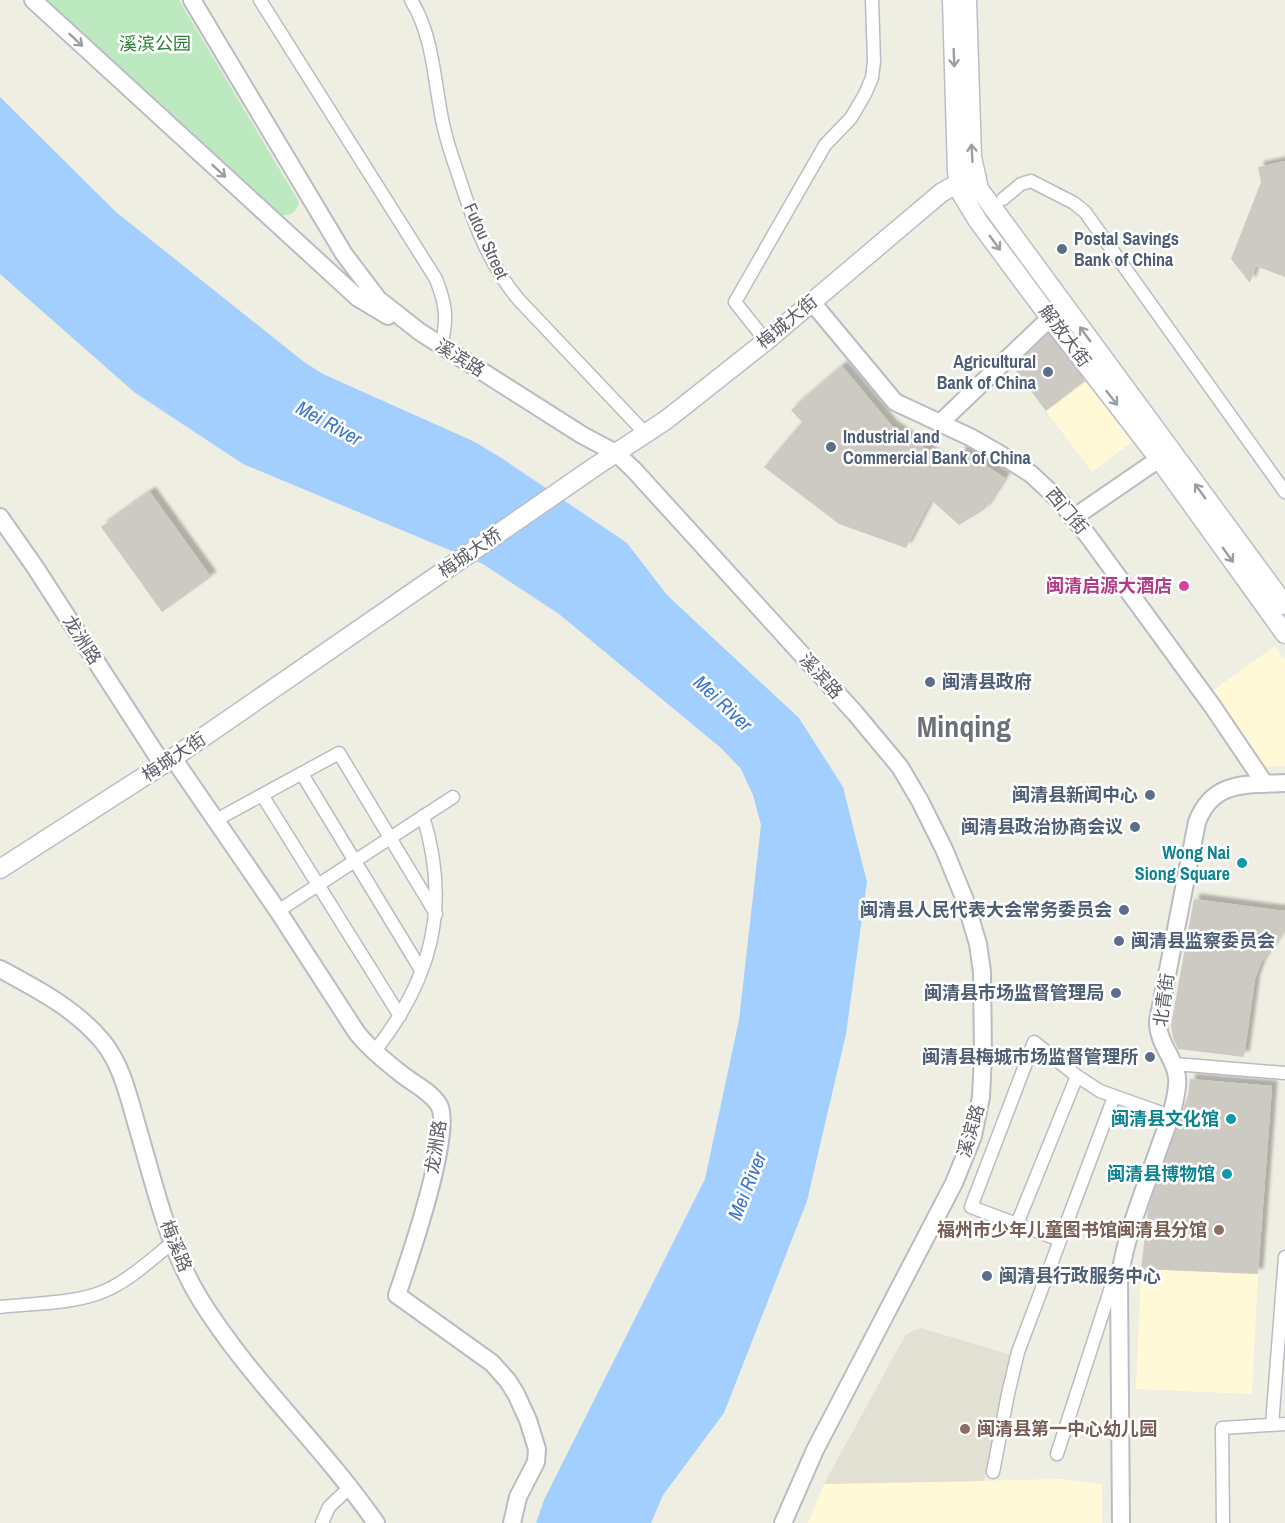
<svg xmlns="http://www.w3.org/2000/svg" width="1285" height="1523" font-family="'Archivo Narrow','Noto Sans SC',sans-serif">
  <defs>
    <filter id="shadow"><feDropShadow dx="5.5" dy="-5.5" stdDeviation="1.5" flood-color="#0004"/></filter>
  </defs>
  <rect width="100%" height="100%" fill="#efeee3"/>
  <!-- commercial -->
  <path fill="#fff9d8" d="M1086,380L1132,442L1092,472L1046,411Z
    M1275,646L1285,660V766L1265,767L1212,691Z
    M1141,1269L1258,1274L1252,1394L1136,1389Z
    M1060,1479L1102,1484V1523H808L824,1484Z"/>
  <!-- education -->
  <path fill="#e1e0d3" d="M921,1328L1011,1355L984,1481L824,1484L905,1336L910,1332Z"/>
  <!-- green -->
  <path fill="#bde9c1" d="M41,0H179L299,202C296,213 291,216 279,215Z"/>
  <!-- water -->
  <path fill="#a3cfff" d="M0,97L116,212L304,362L323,374L475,442L503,459L627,543L667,595L799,718L843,787L867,882L846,1034L807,1201L724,1413L663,1495L651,1523H536L544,1500L705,1179L739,1020L758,852L761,825L753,795L741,769L721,748L559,614L483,564L243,464L134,392L0,274Z"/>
  <!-- building -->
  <path fill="#cccac2" filter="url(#shadow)" d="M1285,161V277L1256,266L1250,283L1231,259L1261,182L1258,167Z
    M1048,334L1085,381L1046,411L1013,367Z
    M842,366L892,426L952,467L962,450L1005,478L985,509L959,525L931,500L906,548L839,524L764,467L802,422L791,410Z
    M150,492L211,577L162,612L101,527Z
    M1194,899L1285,911V929L1261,963L1255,979L1244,1057L1178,1049L1173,1038L1171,1025Z
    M1190,1079L1272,1086L1258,1274L1141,1269L1148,1209L1188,1095Z"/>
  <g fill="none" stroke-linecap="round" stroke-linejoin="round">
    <defs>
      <path id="minor" d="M260,0L436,279C446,305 448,318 441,346
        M411,0C434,37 434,83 443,124C447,142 453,160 459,177C473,221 489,265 519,300L646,434
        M1003,199L1021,184L1031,181L1074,203L1085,212L1285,492
        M766,341L735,302L825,145L851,118L865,94L872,78L874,61L872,0
        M302,774L421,970
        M262,795L400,1016
        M216,820L339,753L436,914
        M278,911L453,797
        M374,1052C432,979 451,906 423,816
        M1175,1064L1285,1073
        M1017,1224L1077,1076
        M1060,1240L971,1207L1034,1042L1077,1076L1100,1091L1170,1116
        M0,1307C34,1303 81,1304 111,1288C133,1277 153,1258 172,1243
        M1272,1425L1285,1257
        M1057,1454L1115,1275
        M993,1472L1008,1394L1018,1352L1114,1097
        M322,1523L329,1507L350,1487
        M1223,1523L1222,1428L1285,1424"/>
      <path id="tertiary" d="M33,0L358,298L388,316
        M192,0L344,254L378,299L420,332L582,435L616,453L634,470L855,713L900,767L920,801L944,849L965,900L978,944L982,972L983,1055L981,1097L973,1136L954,1183L815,1450L783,1523
        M811,301L895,402L970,437L998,453L1031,474L1060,501L1089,537L1213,707L1265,784
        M940,423L1050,318
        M0,517L35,567L163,765
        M1073,518L1159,459
        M173,758L278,911L357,1033C370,1049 387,1063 404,1076C416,1085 431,1092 439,1105C454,1130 408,1263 397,1295L492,1363L508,1381L516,1394L528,1420L537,1449L536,1462L518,1497L512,1523
        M0,969C37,989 76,1009 103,1042C123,1067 129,1099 138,1129C155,1187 168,1247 200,1299C250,1380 322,1445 376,1523
        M1121,1523L1119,1282C1125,1235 1144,1192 1159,1148C1166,1128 1175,1108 1177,1086C1180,1061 1157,1046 1158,1021L1197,822C1213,780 1246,785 1285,783"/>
      <path id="secondary" d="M952,0L957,172L961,193L978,221L1050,318L1159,459L1285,634
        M967,0L972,157L979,189L1285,605
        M0,869L173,758L596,466L666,420L766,341L941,193L958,183L976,180"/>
    </defs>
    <!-- minor casing -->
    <use href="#minor" stroke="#bbbcc3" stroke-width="15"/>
    <!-- tertiary casing -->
    <use href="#tertiary" stroke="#bbbcc3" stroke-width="20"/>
    <!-- secondary casing -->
    <use href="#secondary" stroke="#bbbec6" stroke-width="21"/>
    <!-- minor -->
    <use href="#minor" stroke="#fff" stroke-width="12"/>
    <!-- tertiary -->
    <use href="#tertiary" stroke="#fff" stroke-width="16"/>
    <!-- secondary -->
    <use href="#secondary" stroke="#fff" stroke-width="18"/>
  </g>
  <!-- one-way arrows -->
  <defs><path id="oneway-shaft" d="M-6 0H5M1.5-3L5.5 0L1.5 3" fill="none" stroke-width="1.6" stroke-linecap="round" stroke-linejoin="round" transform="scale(1.5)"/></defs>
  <g stroke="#9d9ea3">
    <use href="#oneway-shaft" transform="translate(76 40) rotate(43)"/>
    <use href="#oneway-shaft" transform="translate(954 58) rotate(88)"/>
    <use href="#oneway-shaft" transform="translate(972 153) rotate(-93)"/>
    <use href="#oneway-shaft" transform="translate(219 171) rotate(43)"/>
    <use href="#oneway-shaft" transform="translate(995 243) rotate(54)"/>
    <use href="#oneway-shaft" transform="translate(1085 334) rotate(-126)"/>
    <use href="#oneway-shaft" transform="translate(1112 398) rotate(52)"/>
    <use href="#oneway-shaft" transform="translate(1200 491) rotate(-126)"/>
    <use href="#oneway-shaft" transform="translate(1228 555) rotate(54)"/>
  </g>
  <!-- markers -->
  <g fill="#5c6f8a" stroke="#fff" stroke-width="2">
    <circle cx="1062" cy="249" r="6"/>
    <circle cx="1048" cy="372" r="6"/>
    <circle cx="831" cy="447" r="6"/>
    <circle cx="930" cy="682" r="6"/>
    <circle cx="1150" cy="795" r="6"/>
    <circle cx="1135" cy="827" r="6"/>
    <circle cx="1124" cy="910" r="6"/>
    <circle cx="1119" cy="941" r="6"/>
    <circle cx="1116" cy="993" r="6"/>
    <circle cx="1150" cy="1057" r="6"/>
    <circle cx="987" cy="1276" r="6"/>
  </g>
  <circle fill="#d1479c" stroke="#fff" stroke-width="2" cx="1184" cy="586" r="6"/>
  <g fill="#0f9aa8" stroke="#fff" stroke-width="2">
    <circle cx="1242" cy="863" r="6"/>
    <circle cx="1231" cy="1119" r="6"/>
    <circle cx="1227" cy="1174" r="6"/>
  </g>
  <g fill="#8d6e63" stroke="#fff" stroke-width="2">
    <circle cx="1219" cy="1230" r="6"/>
    <circle cx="965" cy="1429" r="6"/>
  </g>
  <g text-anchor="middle" stroke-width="5" stroke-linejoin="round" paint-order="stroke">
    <!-- park labels -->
    <g font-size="18" fill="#2c8338" stroke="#fff">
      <text x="155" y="50">溪滨公园</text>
    </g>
    <!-- service labels -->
    <g font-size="18" font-weight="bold" fill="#4e5e75" stroke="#fff" text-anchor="end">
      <text x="1074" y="245" text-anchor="start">Postal Savings<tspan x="1074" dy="21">Bank of China</tspan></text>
      <text x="1036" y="368">Agricultural<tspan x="1036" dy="21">Bank of China</tspan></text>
      <text x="843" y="443" text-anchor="start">Industrial and<tspan x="843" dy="21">Commercial Bank of China</tspan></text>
      <text x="942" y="688" text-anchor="start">闽清县政府</text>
      <text x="1138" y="801">闽清县新闻中心</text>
      <text x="1123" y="833">闽清县政治协商会议</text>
      <text x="1112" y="916">闽清县人民代表大会常务委员会</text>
      <text x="1131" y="947" text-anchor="start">闽清县监察委员会</text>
      <text x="1104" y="999">闽清县市场监督管理局</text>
      <text x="1138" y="1063">闽清县梅城市场监督管理所</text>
      <text x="999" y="1282" text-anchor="start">闽清县行政服务中心</text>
    </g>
    <!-- street labels -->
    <g font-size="18" fill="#5b5e65" stroke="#fff">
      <text transform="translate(486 241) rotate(65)" y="6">Futou Street</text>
      <text transform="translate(787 322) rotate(-40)" y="6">梅城大街</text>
      <text transform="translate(1065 336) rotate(53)" y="6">解放大街</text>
      <text transform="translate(460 358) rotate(32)" y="6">溪滨路</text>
      <text transform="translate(1067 511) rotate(50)" y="6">西门街</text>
      <text transform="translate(470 553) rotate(-35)" y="6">梅城大桥</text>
      <text transform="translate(82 640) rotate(57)" y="6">龙洲路</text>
      <text transform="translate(821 676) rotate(48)" y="6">溪滨路</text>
      <text transform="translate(174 757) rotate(-34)" y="6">梅城大街</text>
      <text transform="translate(1164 1000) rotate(-82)" y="6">北青街</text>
      <text transform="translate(971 1131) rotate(-74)" y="6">溪滨路</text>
      <text transform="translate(436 1147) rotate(-81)" y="6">龙洲路</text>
      <text transform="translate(176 1246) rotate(68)" y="6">梅溪路</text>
    </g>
    <!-- hotel labels -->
    <g font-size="18" font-weight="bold" fill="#b23c85" stroke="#fff" text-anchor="end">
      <text x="1172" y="592">闽清启源大酒店</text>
    </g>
    <!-- culture labels -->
    <g font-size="18" font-weight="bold" fill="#0d838f" stroke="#fff" text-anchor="end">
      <text x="1230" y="859">Wong Nai<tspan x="1230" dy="21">Siong Square</tspan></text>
      <text x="1219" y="1125">闽清县文化馆</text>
      <text x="1215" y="1180">闽清县博物馆</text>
    </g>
    <!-- education labels -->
    <g font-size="18" font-weight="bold" fill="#785e54" stroke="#fff" text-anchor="end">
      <text x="1207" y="1236">福州市少年儿童图书馆闽清县分馆</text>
      <text x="977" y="1435" text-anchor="start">闽清县第一中心幼儿园</text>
    </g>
    <!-- water labels -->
    <g font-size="20" font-style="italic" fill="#3a75ce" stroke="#fff">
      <text transform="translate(329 423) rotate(29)" y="7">Mei River</text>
      <text transform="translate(723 703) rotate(43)" y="7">Mei River</text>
      <text transform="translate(747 1186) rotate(-68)" y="7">Mei River</text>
    </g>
    <!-- town labels -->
    <g font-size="30" font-weight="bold" fill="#6c7077" stroke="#fff">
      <text x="964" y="737">Minqing</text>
    </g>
  </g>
</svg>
